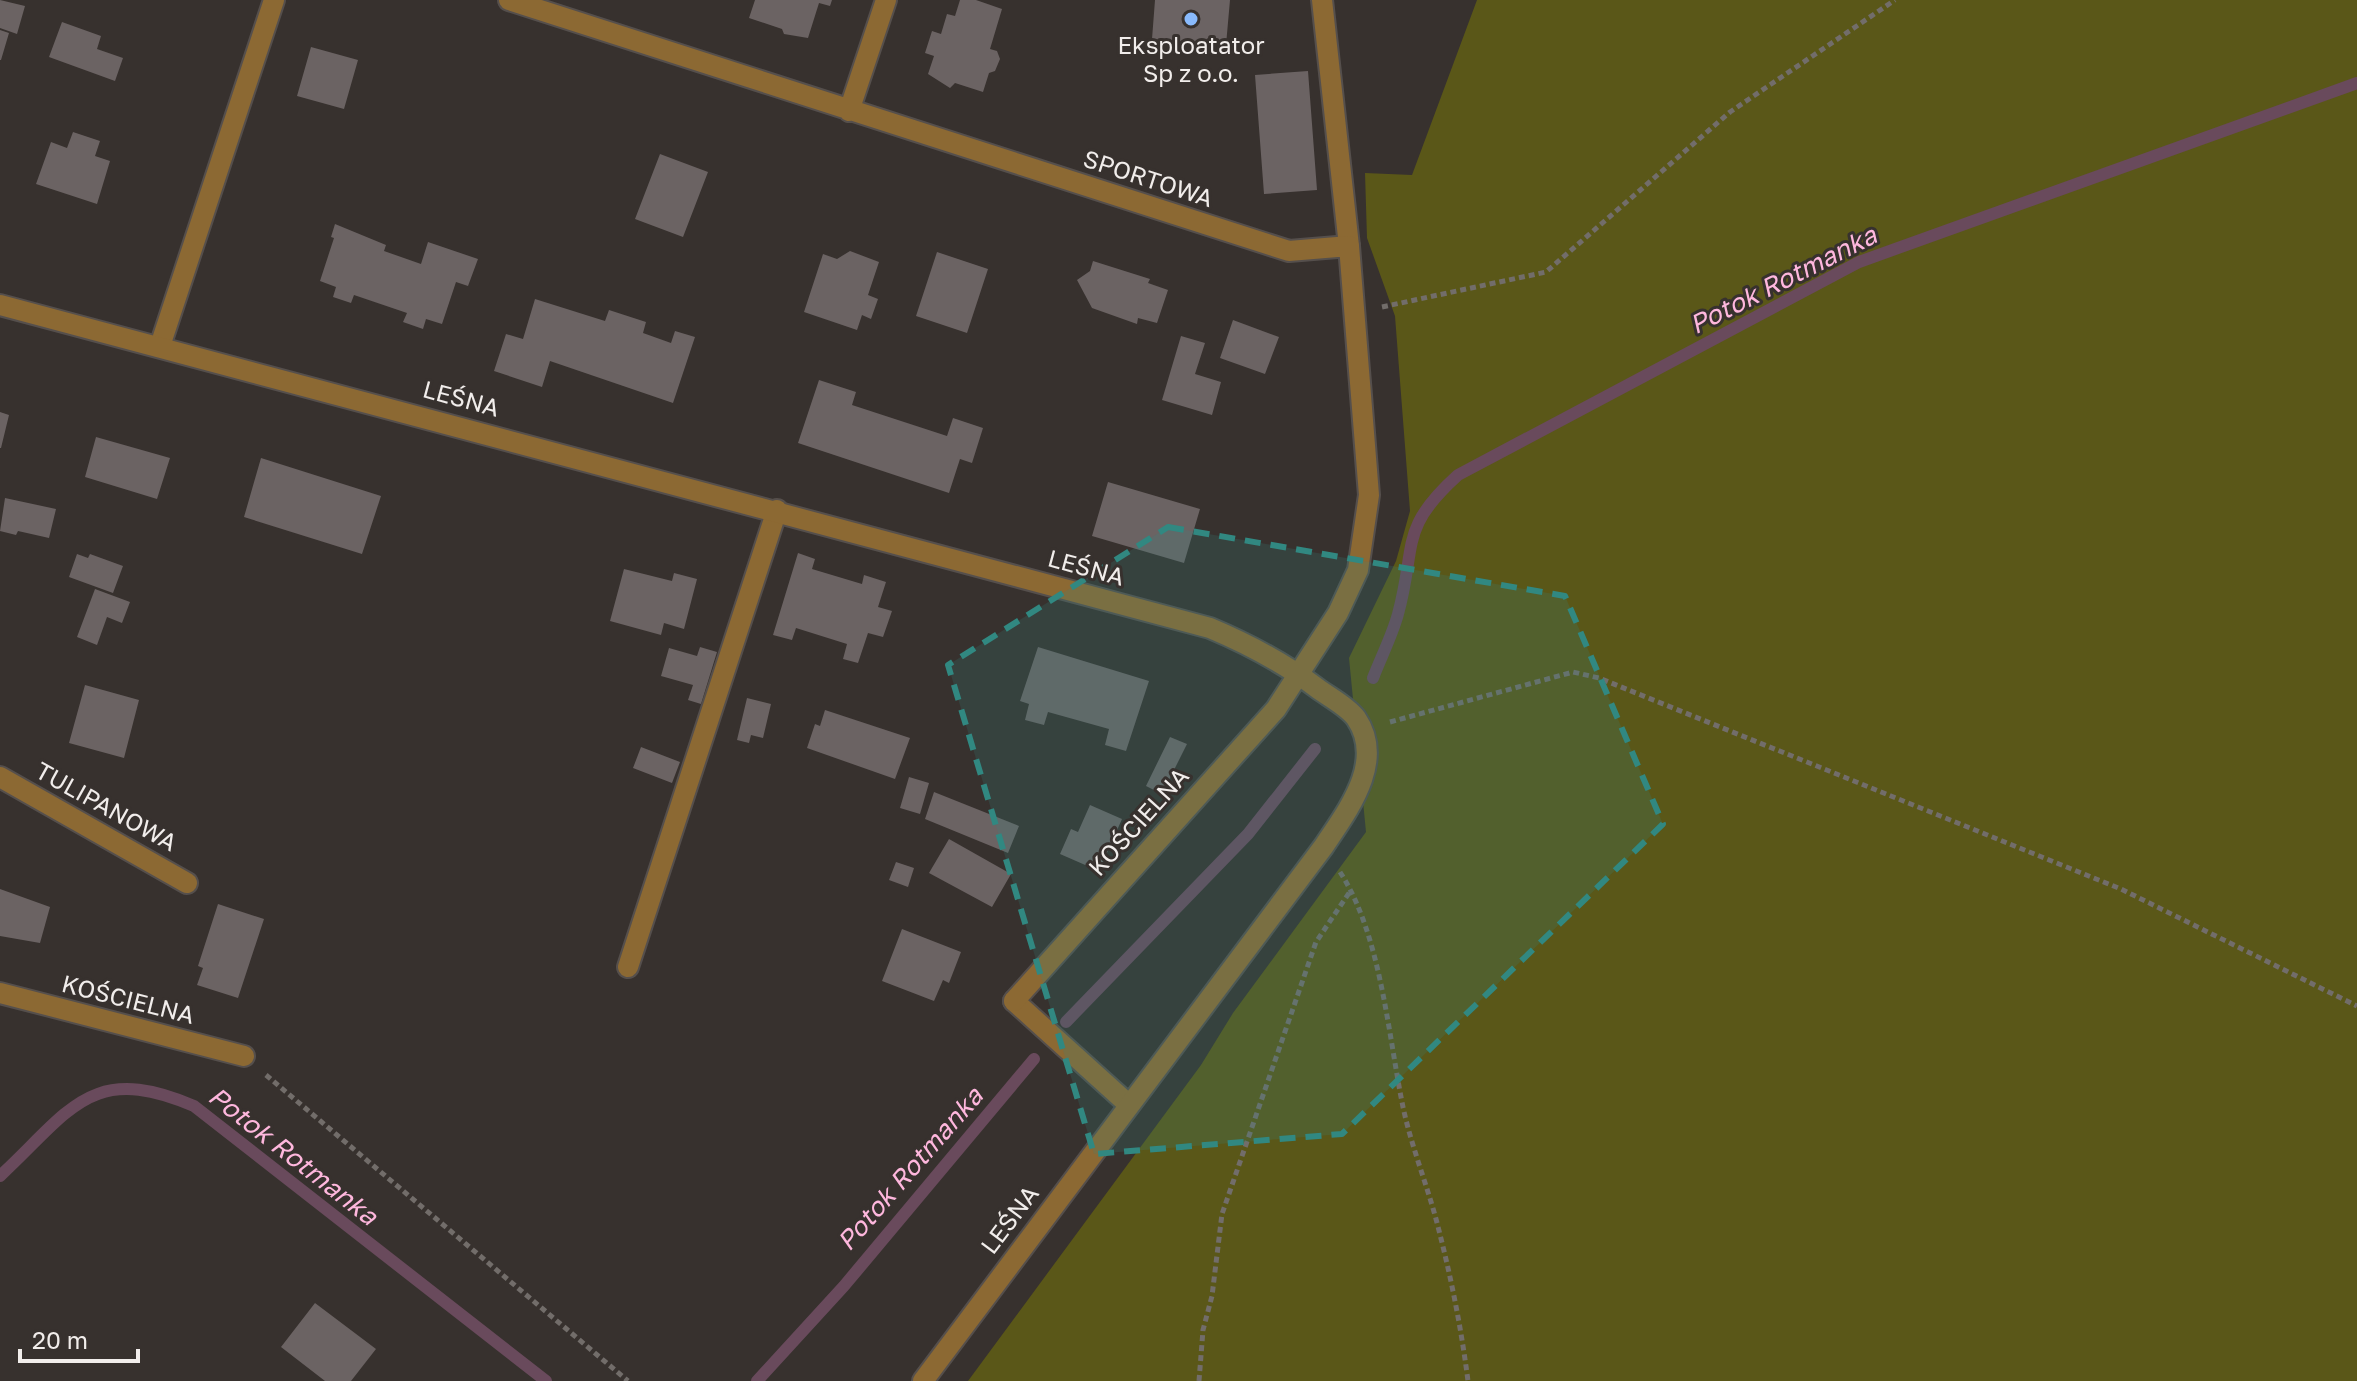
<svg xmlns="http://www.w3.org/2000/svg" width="2357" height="1381" font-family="'Golos Text',sans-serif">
  <rect width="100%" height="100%" fill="#37312e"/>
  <!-- green -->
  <path fill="#5a5718" d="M1477,0H2357V1381H968L1201,1065L1233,1013L1366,832L1349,658L1396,561L1410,511L1395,316L1367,238L1365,173L1412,175Z"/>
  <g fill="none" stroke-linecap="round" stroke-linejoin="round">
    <!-- stream -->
    <path stroke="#694a5c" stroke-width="12" d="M1373,678C1381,657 1392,636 1398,614C1417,545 1398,529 1458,475L1859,262L2357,83
      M1066,1022L1248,834L1315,749
      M0,1176C71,1110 91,1062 194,1106L546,1381
      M757,1381L844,1286L1034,1059"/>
  </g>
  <!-- building -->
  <path fill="#6b6363" d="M0,0L25,6L17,34L0,28Z
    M755,0H832L830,6L819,3L808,38L784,34L782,29L749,18Z
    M960,0H976L1002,9L990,49L997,51L1000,59L995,71L989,73L983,92L955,83L950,88L928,74L934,56L925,53L932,31L941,34L947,14L955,16Z
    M1155,0H1230L1226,45L1152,39Z
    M62,22L101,36L97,49L123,58L115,81L49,57Z
    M0,30L9,33L1,60H0Z
    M311,47L358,60L344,109L297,96Z
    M1308,71L1317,190L1264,194L1255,75Z
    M73,132L100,141L95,156L110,161L97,204L36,184L51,142L67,148Z
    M660,154L708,172L683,237L635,219Z
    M335,224L386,245L384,251L421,264L428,242L478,259L468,286L456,282L442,324L426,319L423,329L403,322L407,313L354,295L351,303L333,297L336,287L320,281L334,238L331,237Z
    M850,251L879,262L868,295L878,299L871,319L862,315L857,330L804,312L823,254L837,259Z
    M937,252L988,269L967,333L916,316Z
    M1093,261L1150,279L1148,283L1168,290L1157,323L1138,318L1137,324L1092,308L1077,280L1090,271Z
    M535,299L605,321L609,310L646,322L643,333L671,343L675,331L695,337L673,403L550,361L542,387L494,371L506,334L523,339Z
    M1233,320L1279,337L1265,374L1220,358Z
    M1181,336L1205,343L1195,374L1221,382L1212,415L1162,400Z
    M819,380L856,392L852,405L947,436L953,418L983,428L972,463L960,459L949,493L798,443Z
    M0,412L9,415L1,448H0Z
    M96,437L170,458L157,499L85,477Z
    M261,458L381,496L362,554L244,517Z
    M1108,482L1200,509L1184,563L1092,536Z
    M5,498L56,509L49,538L18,531L16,535L0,531Z
    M798,553L815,559L812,569L862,584L864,575L886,582L878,607L892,611L883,637L868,633L858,663L843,659L847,644L796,628L792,640L773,635Z
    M77,554L88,558L90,554L123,566L113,593L69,577Z
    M624,569L672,581L674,573L697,579L684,629L664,623L661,635L610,621Z
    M95,589L130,602L122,623L107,617L97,645L77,637Z
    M700,647L717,652L701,704L688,700L693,685L661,676L669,648L697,656Z
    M1038,647L1149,681L1126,751L1105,745L1109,729L1048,712L1044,725L1025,720L1029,704L1020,701Z
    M85,685L139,700L124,758L69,743Z
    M747,698L771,704L763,738L751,735L749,743L737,740Z
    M825,710L910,738L895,779L807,748L815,724L820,726Z
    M1170,737L1187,744L1162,794L1146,786Z
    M641,747L680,762L672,783L633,768Z
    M909,777L929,783L920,814L900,808Z
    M934,792L1019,826L1008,853L925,819Z
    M1090,805L1122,819L1099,871L1060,854L1071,829L1078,832Z
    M949,839L1011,874L992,907L929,873Z
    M896,862L914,868L908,887L889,880Z
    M0,889L50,907L40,943L0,936Z
    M218,904L264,919L238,998L197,985L203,968L198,966Z
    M902,929L961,952L949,983L943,980L934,1001L882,981Z
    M315,1303L376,1349L351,1381H325L281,1347Z"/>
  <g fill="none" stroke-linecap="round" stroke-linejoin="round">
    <defs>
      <path id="lane" d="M1322,0L1349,246
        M160,346L274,0
        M628,967L777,510
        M1014,1001L1128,1104"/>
      <path id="street" d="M509,0L1289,251L1349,246L1369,495L1358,570L1338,613L1276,709L1014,1001
        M849,111L886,0
        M0,305L1210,628C1248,644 1284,663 1317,688C1329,697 1347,706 1356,718C1386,762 1347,811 1324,846L923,1381
        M0,777L187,883
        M0,993L244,1056"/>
    </defs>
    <!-- lane casing -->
    <use href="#lane" stroke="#554f4c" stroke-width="24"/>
    <!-- street casing -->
    <use href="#street" stroke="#554f4c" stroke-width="24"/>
    <!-- path -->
    <path stroke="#726d6a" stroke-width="5" stroke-dasharray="6 4" stroke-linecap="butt" d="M1382,307L1546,272L1730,112L1895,0
      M1390,722L1573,672L1599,678L2121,889L2357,1006
      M1340,872C1381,935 1388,1034 1403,1107C1411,1145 1426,1182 1436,1219C1450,1272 1461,1326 1468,1381
      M266,1075L628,1381
      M1199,1381L1203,1330L1212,1296L1222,1214L1316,942L1351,890"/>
    <!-- lane -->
    <use href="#lane" stroke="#8c6933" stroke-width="20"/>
    <!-- street -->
    <use href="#street" stroke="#8c6933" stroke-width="20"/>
  </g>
  <!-- marked area -->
  <path fill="#318881" fill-opacity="0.2" stroke="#318881" stroke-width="6" stroke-dasharray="16 10" stroke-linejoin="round" d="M1168,527L1565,596L1663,824L1342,1134L1094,1154L948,665Z"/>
  <!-- markers -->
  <circle fill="#89bafc" stroke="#37312e" stroke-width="3" cx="1191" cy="19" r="8"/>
  <g text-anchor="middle" stroke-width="6" stroke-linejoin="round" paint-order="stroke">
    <!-- poi labels -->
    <g font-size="24" fill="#f1edeb" stroke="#37312e">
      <text x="1191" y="54">Eksploatator<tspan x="1191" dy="28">Sp z o.o.</tspan></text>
    </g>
    <!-- street labels -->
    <g font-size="24" fill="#f1edeb" stroke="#37312e">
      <text transform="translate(1148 179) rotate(18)" y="8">SPORTOWA</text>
      <text transform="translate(461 399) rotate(15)" y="8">LEŚNA</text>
      <text transform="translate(1086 568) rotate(15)" y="8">LEŚNA</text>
      <text transform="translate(106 807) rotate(29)" y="8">TULIPANOWA</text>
      <text transform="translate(1139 822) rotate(-48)" y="8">KOŚCIELNA</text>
      <text transform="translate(128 1000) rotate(14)" y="8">KOŚCIELNA</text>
      <text transform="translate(1010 1220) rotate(-53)" y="8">LEŚNA</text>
    </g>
    <!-- water labels -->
    <g font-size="26" font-style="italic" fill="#feb7dd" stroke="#37312e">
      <text transform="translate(1783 280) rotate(-27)" y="9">Potok Rotmanka</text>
      <text transform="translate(293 1156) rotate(38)" y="9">Potok Rotmanka</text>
      <text transform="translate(910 1169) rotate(-49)" y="9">Potok Rotmanka</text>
    </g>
  </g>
  <!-- scale -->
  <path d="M20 1349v12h118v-12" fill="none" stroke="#f1edeb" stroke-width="4"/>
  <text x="32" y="1349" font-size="24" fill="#f1edeb" stroke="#37312e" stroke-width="6" paint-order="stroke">20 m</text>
</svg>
